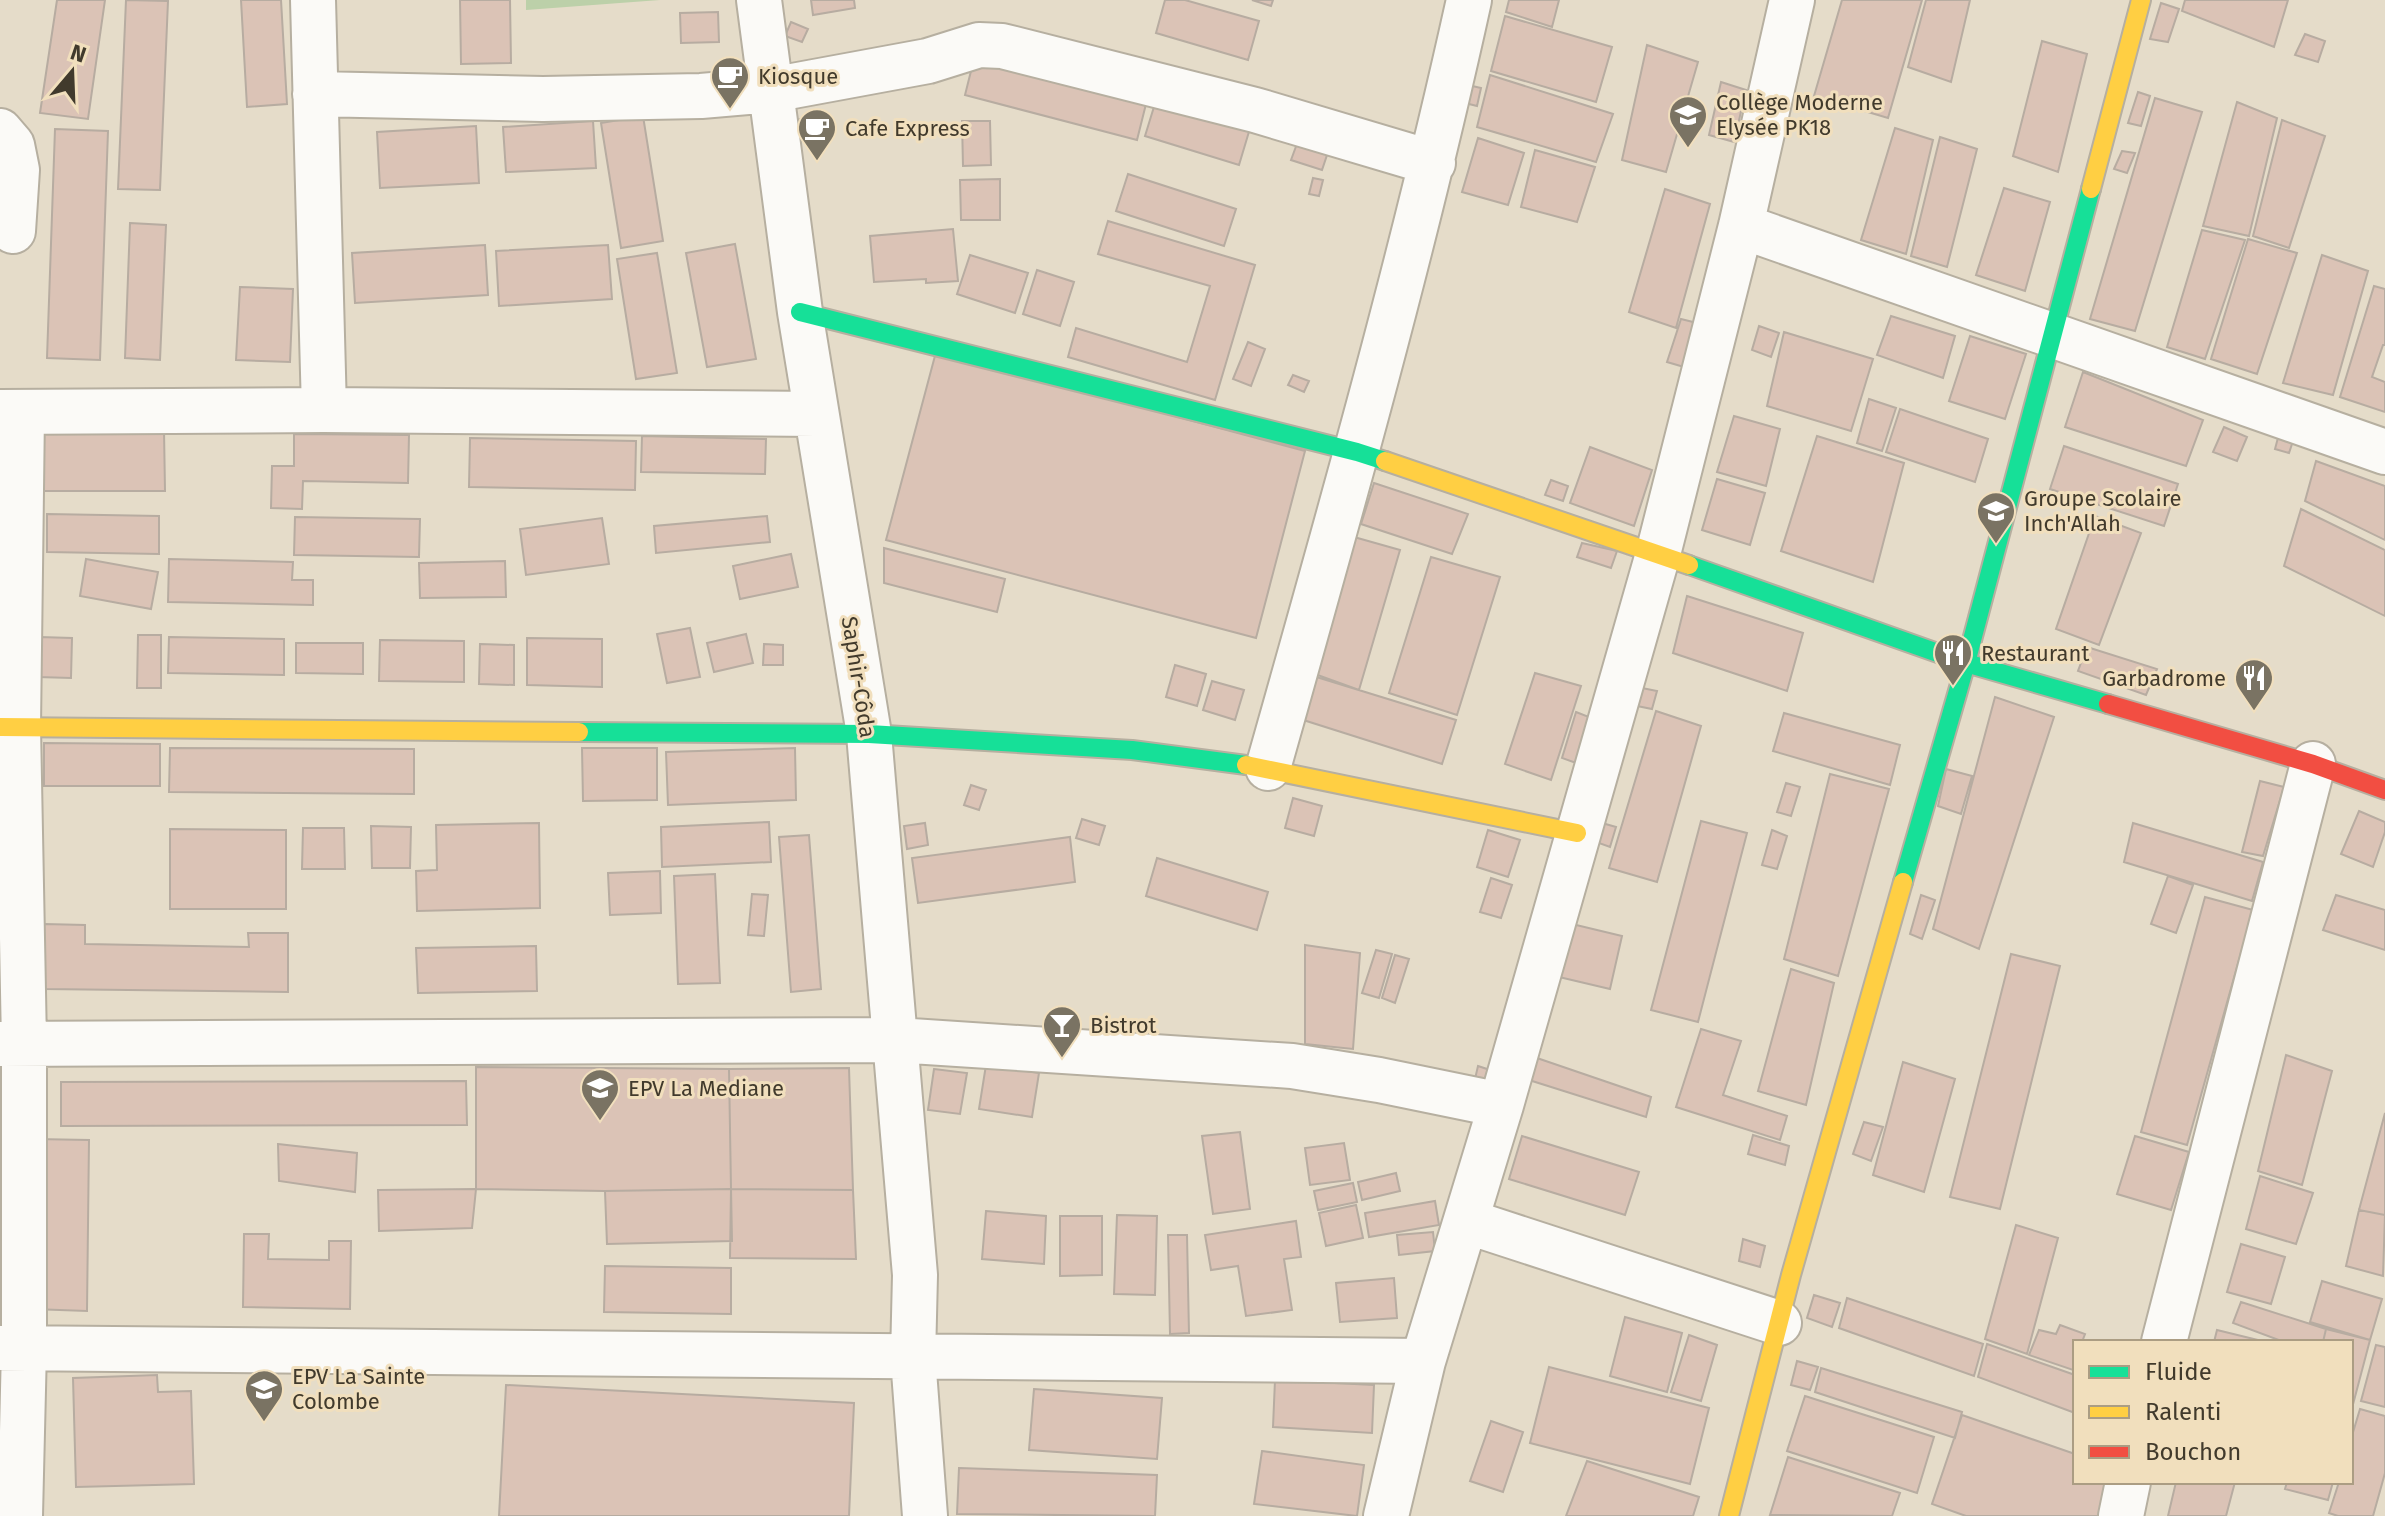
<svg xmlns="http://www.w3.org/2000/svg" width="2385" height="1516" font-family="'Fira Sans',sans-serif">
  <rect width="100%" height="100%" fill="#e5dcc9"/>
  <!-- green -->
  <path fill="#bcd0a9" d="M526,0H660L526,10Z"/>
  <!-- building -->
  <path fill="#dbc3b6" stroke="#b7aca1" stroke-width="2" d="M57,0H105L88,119L40,113Z
    M126,0L168,1L160,190L118,189Z
    M241,0H281L287,104L247,107Z
    M460,0H510L511,63L461,64Z
    M811,0H854L855,8L813,15Z
    M1165,0H1185L1259,21L1248,60L1156,33Z
    M1252,0H1273L1271,6Z
    M1509,0H1559L1552,27L1506,12Z
    M1842,0H1922L1888,118L1814,96Z
    M1926,0H1970L1951,82L1908,67Z
    M2185,0H2288L2274,47L2182,11Z
    M2161,3L2179,9L2168,42L2150,39Z
    M718,12L719,42L681,43L680,13Z
    M1505,16L1612,47L1596,102L1491,71Z
    M791,22L808,29L802,42L785,36Z
    M2305,34L2325,41L2318,62L2295,55Z
    M2042,41L2087,54L2058,172L2013,156Z
    M1647,45L1698,62L1666,172L1622,160Z
    M975,55L1147,100L1137,140L965,95Z
    M1490,75L1613,114L1596,162L1477,127Z
    M1721,82L1746,90L1734,142L1709,135Z
    M1468,85L1481,88L1477,106L1461,102Z
    M2138,92L2150,96L2141,126L2128,123Z
    M1157,97L1251,125L1239,165L1145,136Z
    M2155,98L2202,112L2135,331L2090,319Z
    M2237,102L2277,118L2249,236L2203,226Z
    M643,116L663,241L621,248L601,123Z
    M821,116L823,133L796,136L794,120Z
    M2282,120L2325,136L2289,248L2253,236Z
    M593,121L596,168L506,172L503,127Z
    M962,121H990L991,165L963,166Z
    M476,126L479,183L380,188L377,132Z
    M1895,128L1933,140L1906,254L1861,240Z
    M55,129L108,131L100,360L47,358Z
    M1940,137L1977,149L1947,267L1911,256Z
    M1478,138L1524,153L1508,205L1462,192Z
    M1298,141L1328,152L1322,170L1291,160Z
    M1535,150L1595,167L1577,222L1521,207Z
    M2122,151L2135,153L2127,173L2114,169Z
    M1128,174L1236,209L1224,246L1116,211Z
    M1313,178L1323,180L1319,196L1309,194Z
    M1000,179V220H961L960,180Z
    M2004,188L2050,202L2025,291L1976,275Z
    M1665,189L1710,204L1676,328L1629,312Z
    M1108,221L1255,265L1215,400L1068,357L1076,328L1187,362L1210,286L1098,254Z
    M130,223L166,225L160,360L125,358Z
    M953,229L958,281L926,283V279L874,282L870,236Z
    M2202,230L2245,240L2205,359L2167,347Z
    M2248,239L2297,253L2257,374L2211,359Z
    M735,244L756,359L707,367L686,253Z
    M485,245L488,295L355,303L352,253Z
    M608,245L612,299L499,306L496,251Z
    M657,253L677,373L636,379L617,259Z
    M970,255L1028,273L1015,313L957,294Z
    M2322,255L2368,271L2333,395L2283,383Z
    M1037,270L1074,282L1060,326L1023,314Z
    M2374,286L2385,289V345H2383L2372,377L2385,382V412L2340,397Z
    M240,287L293,289L290,362L236,360Z
    M1891,316L1955,336L1943,378L1877,355Z
    M1681,319L1697,323L1684,367L1667,362Z
    M1759,326L1779,333L1771,357L1752,350Z
    M1784,332L1873,359L1851,431L1767,406Z
    M1970,336L2026,354L2005,419L1949,401Z
    M1248,342L1265,349L1251,386L1233,379Z
    M936,352L1305,451L1256,638L886,540Z
    M2083,372L2203,420L2186,466L2065,427Z
    M1293,375L1309,381L1304,392L1288,385Z
    M1869,399L1896,408L1882,451L1857,443Z
    M1900,409L1988,439L1975,482L1886,452Z
    M1734,416L1780,429L1766,486L1717,472Z
    M2224,427L2247,437L2237,461L2213,452Z
    M44,430H164L165,491H44Z
    M294,434L409,435L408,483L303,481L302,509L271,508L272,466H294Z
    M2279,434L2294,438L2289,453L2275,449Z
    M642,436L766,439L765,474L641,472Z
    M1817,436L1904,463L1873,582L1781,551Z
    M470,438L636,441L635,490L469,487Z
    M2064,446L2178,484L2164,526L2050,489Z
    M1590,447L1652,470L1634,526L1570,503Z
    M2316,461L2385,486V540L2305,501Z
    M1717,479L1765,493L1750,545L1702,530Z
    M1551,480L1568,486L1563,501L1545,495Z
    M1374,483L1468,514L1452,554L1361,524Z
    M2301,509L2385,550V616L2284,566Z
    M47,514L159,516V554L47,552Z
    M767,516L770,542L656,553L654,526Z
    M2095,516L2141,533L2099,645L2056,629Z
    M295,517L420,519L419,557L294,555Z
    M602,518L609,564L526,575L520,529Z
    M1354,537L1400,550L1359,690L1312,673Z
    M1582,543L1617,551L1611,568L1577,557Z
    M884,548L1005,579L997,612L884,583Z
    M791,554L798,587L740,599L733,566Z
    M1431,557L1500,577L1457,715L1389,693Z
    M86,559L158,572L151,609L80,596Z
    M169,559L293,562L292,580H313V605L168,602Z
    M505,561L506,597L420,598L419,563Z
    M1687,596L1803,633L1787,691L1673,653Z
    M690,628L700,677L667,683L657,634Z
    M746,634L753,663L714,672L707,643Z
    M138,635H161V688H137Z
    M39,637L72,638L71,678L38,677Z
    M169,637L284,639V675L168,673Z
    M527,638L602,639V687L527,685Z
    M380,640L464,641V682L379,681Z
    M296,643H363V674L296,673Z
    M480,644L514,645V685L479,684Z
    M764,644L783,645V665H763Z
    M2087,647L2157,669L2146,695L2078,671Z
    M1175,665L1206,674L1197,706L1166,697Z
    M1535,673L1581,686L1551,780L1505,764Z
    M1310,675L1456,720L1442,764L1297,718Z
    M1212,681L1244,690L1235,720L1203,710Z
    M1637,687L1657,691L1652,709L1632,705Z
    M1995,697L2054,717L1979,949L1933,929Z
    M1656,711L1701,726L1657,882L1609,868Z
    M1576,712L1589,717L1576,763L1562,758Z
    M1784,713L1900,745L1890,785L1773,751Z
    M44,743L160,744V786H44Z
    M170,748L414,749V794L169,792Z
    M582,748H657V800L583,801Z
    M795,748L796,800L668,805L666,752Z
    M1946,769L1972,776L1961,814L1938,806Z
    M1830,774L1889,789L1838,976L1784,959Z
    M2260,781L2284,787L2263,856L2242,852Z
    M1786,783L1800,787L1791,816L1777,812Z
    M971,785L986,790L979,810L964,805Z
    M1293,798L1322,806L1314,836L1285,828Z
    M2359,811L2385,822V832L2373,867L2341,854Z
    M1082,819L1105,826L1099,845L1076,838Z
    M1701,821L1747,833L1698,1022L1651,1010Z
    M769,822L771,862L662,867L661,827Z
    M539,823L540,908L417,911L416,871L437,870L436,825Z
    M925,823L928,845L907,849L904,826Z
    M1602,823L1616,827L1610,847L1596,842Z
    M2133,823L2263,862L2252,901L2124,862Z
    M371,826L411,827L410,868H372Z
    M303,828H344L345,869H302Z
    M170,829L286,830V909H170Z
    M1488,830L1520,840L1508,877L1477,867Z
    M1772,830L1787,836L1777,869L1762,865Z
    M809,835L821,989L791,992L779,837Z
    M1070,837L1075,882L918,903L912,858Z
    M1157,858L1268,892L1257,930L1146,896Z
    M660,871L661,913L610,915L608,873Z
    M715,874L720,983L678,984L674,876Z
    M2168,876L2193,885L2176,933L2151,924Z
    M1491,878L1512,885L1501,918L1480,912Z
    M752,894L768,895L764,936L748,935Z
    M1921,895L1935,900L1922,939L1910,934Z
    M2336,895L2385,910V950L2323,930Z
    M2205,897L2253,910L2187,1145L2141,1132Z
    M44,924L85,925V944L249,947L248,933H288V992L44,989Z
    M1572,924L1622,936L1610,989L1559,977Z
    M1305,945L1360,953L1353,1049L1305,1044Z
    M536,946L537,991L418,993L416,948Z
    M1376,950L1392,954L1379,998L1362,993Z
    M2011,954L2060,966L2000,1209L1950,1197Z
    M1395,955L1409,959L1395,1003L1382,998Z
    M1791,969L1834,983L1806,1105L1758,1091Z
    M1701,1029L1741,1041L1723,1095L1787,1116L1780,1140L1676,1107Z
    M2286,1055L2332,1071L2302,1185L2258,1171Z
    M1534,1057L1651,1097L1646,1117L1529,1080Z
    M1903,1062L1955,1079L1924,1192L1873,1175Z
    M986,1065L1039,1073L1032,1117L979,1109Z
    M1478,1066L1496,1072L1492,1084L1475,1079Z
    M476,1067L729,1069L731,1189L605,1191L476,1189Z
    M849,1068L853,1190L731,1189L729,1069Z
    M934,1069L967,1073L960,1114L928,1110Z
    M466,1081L467,1125L61,1126V1082Z
    M2385,1113V1215L2359,1210Z
    M1864,1122L1883,1127L1871,1161L1853,1154Z
    M1240,1132L1250,1209L1213,1214L1202,1136Z
    M1753,1135L1789,1146L1785,1165L1748,1154Z
    M1522,1136L1639,1172L1625,1215L1509,1179Z
    M2135,1136L2189,1152L2171,1210L2117,1194Z
    M35,1139L89,1140L87,1311L32,1309Z
    M1344,1143L1350,1180L1310,1185L1305,1148Z
    M278,1144L357,1153L355,1192L279,1181Z
    M1396,1173L1400,1191L1362,1200L1358,1182Z
    M2260,1176L2313,1193L2296,1244L2246,1229Z
    M1353,1183L1357,1202L1318,1210L1314,1191Z
    M476,1189L472,1228L379,1231L378,1190Z
    M731,1189L853,1190L856,1259L730,1258Z
    M731,1189L732,1241L607,1244L605,1191Z
    M1435,1201L1439,1225L1369,1237L1365,1213Z
    M1356,1205L1363,1238L1326,1246L1319,1213Z
    M2359,1210L2385,1215L2383,1276L2346,1266Z
    M986,1211L1046,1216L1044,1264L982,1259Z
    M1117,1215L1157,1216L1155,1295L1114,1294Z
    M1060,1216H1102V1275L1060,1276Z
    M1296,1221L1301,1257L1284,1259L1292,1310L1246,1316L1238,1266L1211,1270L1205,1235Z
    M2016,1225L2058,1238L2027,1354L1985,1339Z
    M1433,1232L1435,1251L1399,1255L1397,1235Z
    M244,1234H269L268,1259L329,1260V1241H351L350,1309L243,1307Z
    M1168,1235H1187L1189,1333L1170,1334Z
    M1743,1239L1765,1246L1760,1267L1739,1261Z
    M2241,1244L2285,1257L2271,1304L2227,1292Z
    M605,1266L731,1268V1314L604,1312Z
    M1394,1278L1397,1318L1340,1322L1336,1283Z
    M2322,1281L2382,1299L2370,1340L2310,1322Z
    M1814,1295L1840,1303L1832,1327L1807,1318Z
    M1847,1298L1983,1344L1974,1376L1839,1328Z
    M2241,1302L2326,1329L2323,1342H2284L2233,1323Z
    M1625,1317L1682,1333L1667,1392L1610,1376Z
    M2060,1325L2085,1334L2082,1342H2075L2073,1370L2029,1355L2039,1330L2056,1334Z
    M2326,1329L2370,1340L2351,1412V1342H2323Z
    M2217,1330L2266,1342H2214Z
    M1689,1335L1717,1345L1701,1401L1671,1392Z
    M1987,1344L2075,1375V1413L1978,1377Z
    M2376,1345L2385,1347V1407L2361,1401Z
    M1797,1361L1818,1367L1810,1390L1791,1385Z
    M1549,1367L1709,1408L1690,1484L1530,1443Z
    M1821,1368L1962,1412L1955,1438L1815,1392Z
    M157,1375L158,1392L191,1391L194,1484L76,1487L73,1378Z
    M1275,1380L1374,1385L1372,1433L1273,1427Z
    M506,1385L854,1403L849,1516H499Z
    M1034,1389L1162,1398L1157,1459L1029,1450Z
    M1805,1396L1934,1437L1917,1493L1787,1451Z
    M2360,1409L2385,1416V1473L2373,1516H2338L2329,1513L2339,1482H2351V1439Z
    M1962,1415L2075,1454V1482H2113L2101,1516H1966L1932,1504Z
    M1491,1421L1523,1432L1503,1492L1470,1481Z
    M1262,1451L1364,1465L1357,1516L1254,1504Z
    M1788,1457L1900,1493L1892,1516L1770,1515Z
    M1587,1461L1699,1497L1693,1516H1566Z
    M959,1468L1157,1475L1155,1516L957,1514Z
    M2176,1482H2235L2226,1516H2168Z
    M2287,1482H2333L2328,1500L2285,1489Z"/>
  <g fill="none" stroke-linecap="round" stroke-linejoin="round">
    <defs>
      <path id="street" d="M313,0L324,410
        M759,0L800,312L869,734L915,1275L913,1358L925,1516
        M315,94L543,99L701,96L771,90L928,61L979,45L1002,46L1255,110L1433,163
        M0,131L12,145L17,170L13,231
        M1741,226L2385,452
        M0,412L324,410L816,414
        M1268,768C1340,513 1412,259 1469,0
        M0,1044L896,1040L1292,1066L1379,1080L1501,1105
        M1466,1221L1779,1323
        M2164,1342L2313,764
        M0,1348L1423,1361
        M20,1516L24,1348V1044L18,727L22,412
        M1386,1516L1423,1361L1501,1105L1658,554L1741,226L1792,0
        M2121,1516L2128,1482"/>
      <path id="fast" d="M800,312L1357,452L1385,461
        M1689,565L1966,663L2108,704
        M579,732L869,734L1132,750L1246,765
        M1903,882L1966,663L2091,189"/>
      <path id="slow" d="M2091,189L2141,0
        M1385,461L1689,565
        M0,727L579,732
        M1246,765L1577,833
        M1729,1516L1791,1275L1903,882"/>
      <path id="jam" d="M2108,704L2313,764L2385,790"/>
    </defs>
    <!-- street casing -->
    <use href="#street" stroke="#b6afa0" stroke-width="48"/>
    <!-- fast casing -->
    <use href="#fast" stroke="#b6afa0" stroke-width="22"/>
    <!-- slow casing -->
    <use href="#slow" stroke="#b6afa0" stroke-width="22"/>
    <!-- jam casing -->
    <use href="#jam" stroke="#b6afa0" stroke-width="22"/>
    <!-- street -->
    <use href="#street" stroke="#fbfaf7" stroke-width="44"/>
    <!-- fast -->
    <use href="#fast" stroke="#16e098" stroke-width="18"/>
    <!-- slow -->
    <use href="#slow" stroke="#ffcf43" stroke-width="18"/>
    <!-- jam -->
    <use href="#jam" stroke="#f24e42" stroke-width="18"/>
  </g>
  <!-- icons -->
  <defs>
    <symbol id="cafe-pin" viewBox="-11 -11 22 30"><path d="M0 17L-7.5 6A9.5 9.5 0 1 1 7.5 6Z" fill="#7a7363" stroke="#f1dfbd"/><path d="M-5.5-4.5H6V0H3Q3 3.5 0 3.5H-2.5Q-5.5 3.5-5.5 0ZM3-3.2v2h1.7v-2ZM-6 4.5H4V6H-6Z" fill="#fff"/></symbol>
    <symbol id="school-pin" viewBox="-11 -11 22 30"><path d="M0 17L-7.5 6A9.5 9.5 0 1 1 7.5 6Z" fill="#7a7363" stroke="#f1dfbd"/><path d="M0-5L7-2L0 1L-7-2ZM-4 1L0 2.5L4 1V4Q0 6-4 4Z" fill="#fff"/></symbol>
    <symbol id="restaurant-pin" viewBox="-11 -11 22 30"><path d="M0 17L-7.5 6A9.5 9.5 0 1 1 7.5 6Z" fill="#7a7363" stroke="#f1dfbd"/><path d="M-5-6h1v4h1v-4h1v4h1v-4h1v5L-1.5 .5V6h-2V.5L-5-1ZM5-6V6H3V1.5H1.5Q1.5-4 5-6Z" fill="#fff"/></symbol>
    <symbol id="bar-pin" viewBox="-11 -11 22 30"><path d="M0 17L-7.5 6A9.5 9.5 0 1 1 7.5 6Z" fill="#7a7363" stroke="#f1dfbd"/><path d="M-6-5H6L.8 .8V4.5H3.5V6h-7V4.5H-.8V.8Z" fill="#fff"/></symbol>
  </defs>
  <g fill-rule="evenodd">
    <use href="#cafe-pin" x="708" y="54" width="44" height="60"/>
    <use href="#school-pin" x="1666" y="93" width="44" height="60"/>
    <use href="#cafe-pin" x="795" y="106" width="44" height="60"/>
    <use href="#school-pin" x="1974" y="489" width="44" height="60"/>
    <use href="#restaurant-pin" x="1931" y="631" width="44" height="60"/>
    <use href="#restaurant-pin" x="2232" y="656" width="44" height="60"/>
    <use href="#bar-pin" x="1040" y="1003" width="44" height="60"/>
    <use href="#school-pin" x="578" y="1066" width="44" height="60"/>
    <use href="#school-pin" x="242" y="1367" width="44" height="60"/>
  </g>
  <g text-anchor="middle" stroke-width="6" stroke-linejoin="round" paint-order="stroke">
    <!-- poi labels -->
    <g font-size="22" fill="#413a2c" stroke="#f1dfbd" text-anchor="start">
      <text x="758" y="84">Kiosque</text>
      <text x="1716" y="110">Collège Moderne<tspan x="1716" dy="25">Elysée PK18</tspan></text>
      <text x="845" y="136">Cafe Express</text>
      <text x="2024" y="506">Groupe Scolaire<tspan x="2024" dy="25">Inch'Allah</tspan></text>
      <text x="1981" y="661">Restaurant</text>
      <text x="2226" y="686" text-anchor="end">Garbadrome</text>
      <text x="1090" y="1033">Bistrot</text>
      <text x="628" y="1096">EPV La Mediane</text>
      <text x="292" y="1384">EPV La Sainte<tspan x="292" dy="25">Colombe</tspan></text>
    </g>
    <!-- street labels -->
    <g font-size="22" fill="#413a2c" stroke="#f1dfbd">
      <text transform="translate(859 677) rotate(81)" y="8">Saphir-Côda</text>
    </g>
  </g>
  <!-- legend -->
  <rect x="2073" y="1340" width="280" height="144" fill="#f1dfbd" stroke="#ab9d83" stroke-width="2"/>
  <rect x="2089" y="1366" width="40" height="12" fill="#16e098" stroke="#ab9d83" stroke-width="2"/>
  <text x="2145" y="1380" font-size="24" fill="#413a2c">Fluide</text>
  <rect x="2089" y="1406" width="40" height="12" fill="#ffcf43" stroke="#ab9d83" stroke-width="2"/>
  <text x="2145" y="1420" font-size="24" fill="#413a2c">Ralenti</text>
  <rect x="2089" y="1446" width="40" height="12" fill="#f24e42" stroke="#ab9d83" stroke-width="2"/>
  <text x="2145" y="1460" font-size="24" fill="#413a2c">Bouchon</text>
  <!-- north arrow -->
  <g transform="translate(72 72) rotate(19)" stroke="#f1dfbd" stroke-width="6" paint-order="stroke">
  <path d="M0-6L14 30L0 20L-14 30Z" fill="#413a2c"/>
  <text y="-12" font-size="22" font-weight="bold" text-anchor="middle" fill="#413a2c">N</text>
  </g>
</svg>
